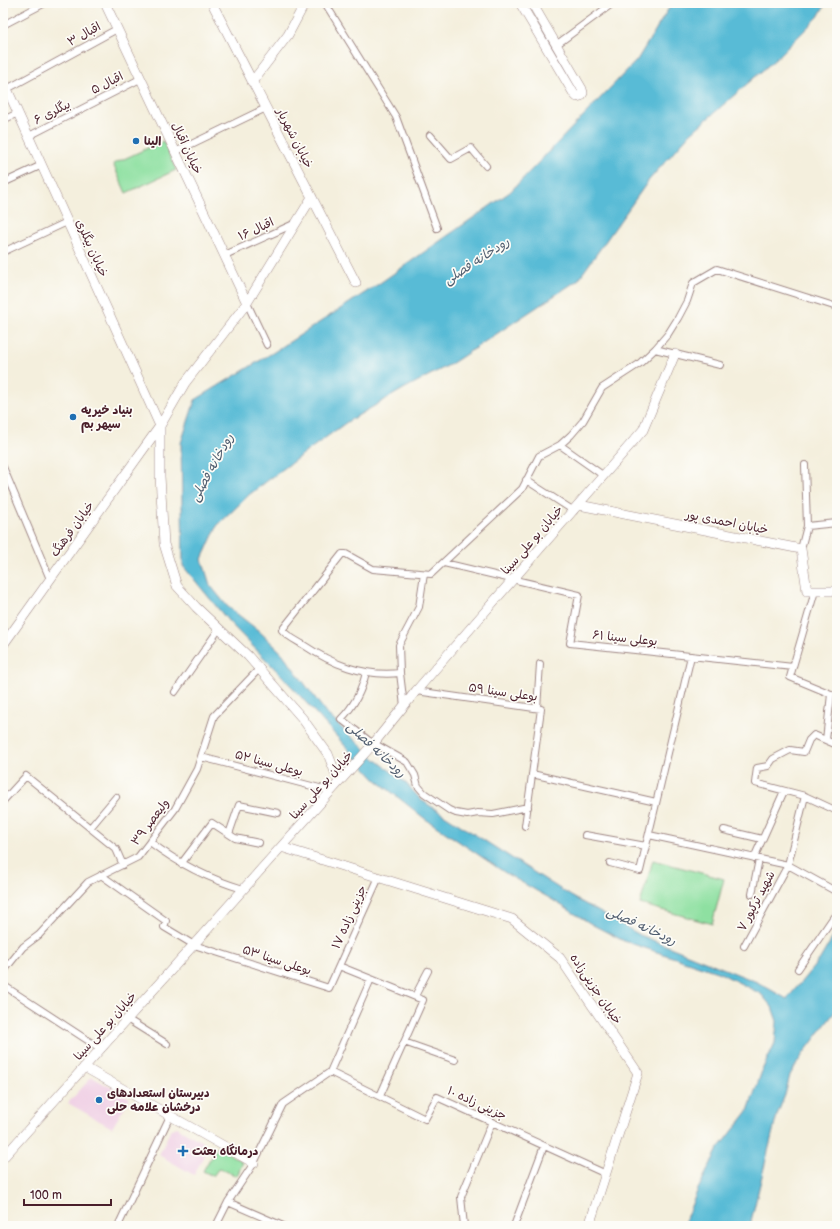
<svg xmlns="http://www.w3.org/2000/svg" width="840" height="1229" font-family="'Balsamiq Sans','Playpen Sans Arabic',sans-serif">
  <rect width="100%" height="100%" fill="#fdfcf7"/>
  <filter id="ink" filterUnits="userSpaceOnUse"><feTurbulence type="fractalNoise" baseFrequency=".025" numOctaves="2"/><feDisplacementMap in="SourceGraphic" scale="8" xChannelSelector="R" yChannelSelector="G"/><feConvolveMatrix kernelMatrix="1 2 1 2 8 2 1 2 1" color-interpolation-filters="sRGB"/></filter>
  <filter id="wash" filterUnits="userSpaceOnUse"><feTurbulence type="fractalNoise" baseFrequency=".012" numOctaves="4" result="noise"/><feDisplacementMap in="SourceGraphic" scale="16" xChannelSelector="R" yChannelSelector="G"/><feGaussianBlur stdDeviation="0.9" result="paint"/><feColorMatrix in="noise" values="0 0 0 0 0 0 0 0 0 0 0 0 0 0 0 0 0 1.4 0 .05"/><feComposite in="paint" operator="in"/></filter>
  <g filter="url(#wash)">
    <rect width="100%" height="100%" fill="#f4efdd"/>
    <!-- built -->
    <path fill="#f0d0e5" d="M92,1077L130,1098L112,1128L68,1103Z
      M177,1127L207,1145L208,1147L194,1175L159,1155L171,1129Z"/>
    <!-- green -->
    <path fill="#8ee0a1" stroke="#6c8066" d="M163,141L176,170L126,193L113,164Z
      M653,860L724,879L712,924L640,904Z
      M217,1147L243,1162L237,1176L219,1168L213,1176L203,1171Z"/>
    <!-- water -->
    <path fill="#58bbd6" stroke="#516d80" d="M672,3H826L818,17L779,56L690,134L649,180L578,280L451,364L405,388L347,422L295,460L250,494L217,526L202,559L210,585L227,606L259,631L282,653L327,714L374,758L406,783L421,800L571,896L640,935L757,982L787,999L820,959L837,930V1009L803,1054L790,1075L785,1095L777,1115L772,1135L751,1221V1226H683L698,1189L717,1151L748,1111L763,1068L775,1043L777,1021L772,1007L761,994L720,973L624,941L593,925L551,899L507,874L424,818L375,779L283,677L230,623L183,566L181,443L195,400L274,352L380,283L510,192L637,60Z"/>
  </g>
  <g filter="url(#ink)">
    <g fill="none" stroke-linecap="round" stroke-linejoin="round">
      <defs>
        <path id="street" d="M325,3L396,117L437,228
          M3,25L45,3
          M556,45L613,3
          M7,89L117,29
          M3,120L18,113
          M430,135L451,159L471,148L486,166
          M29,136L140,79
          M175,152L266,108
          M3,183L42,165
          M3,252L67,222
          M225,255L296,223
          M247,303L267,345
          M655,349L720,365
          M560,445L604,476
          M3,467L50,579
          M526,480L574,511
          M807,526L837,523
          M801,549L807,526L805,465
          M444,563L579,595L570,643L793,667
          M815,591L790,677L831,694L826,740
          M366,672C362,691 355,705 341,719L368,740L407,762L415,775L418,786L424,793L449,810L456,813L467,815L478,813L493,814L528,807
          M400,673C363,677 332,664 302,644C295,640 287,636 282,630L342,554H346L373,569L431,574L522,489L539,456L560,445L571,435L583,421L602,388L639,364L655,349L668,334L678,318L687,301L693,283L717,269L837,307
          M416,691L541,709L525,826
          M175,692L219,629
          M404,706L400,673L399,645L419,607L424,574
          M537,708L540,664
          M837,745L814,735L809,740L804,752L790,750L773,759L768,766L757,768L755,783L805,796L837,811
          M201,757L331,791
          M532,774L656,802
          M3,801L26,776L116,849L123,865
          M90,828L116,797
          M724,830L762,839
          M229,834L239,805L278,813
          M585,835L646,846
          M649,835L788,865L837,892
          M150,842C179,864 209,879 243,889
          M754,858L784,791
          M610,863L640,871L691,656
          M181,864L212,823L235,838L259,843
          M101,875L166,921L164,927L194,945L329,988L379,877
          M752,894L759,859
          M744,946L788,865L805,796
          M339,966L423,1000L380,1096
          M798,969L837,912
          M3,972L23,947L39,935L88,882L138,857L175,809L197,769L214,716L259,669
          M3,985L101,1049
          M415,996L428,971
          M127,1019L167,1044
          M404,1042L455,1060
          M330,1072L425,1119L437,1097L606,1174
          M228,1202L283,1226
          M3,1225L5,1226
          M118,1226L170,1116
          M216,1226L228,1202L254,1163L283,1104L330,1072L371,979
          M464,1226L461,1197L492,1122
          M514,1226L544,1146"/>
        <path id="secondary" d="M105,3L247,303
          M212,3L356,283
          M520,3L574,94L577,97L581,96L583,93L582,89L532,3
          M3,80L160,426L3,645
          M252,82L288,35L305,3
          M312,197L247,303L185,383L160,426V476L164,544L177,586L196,607L248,656L302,718L328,754L339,782
          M579,505L801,549L807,591H837
          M281,847L512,919L560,958L638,1073L589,1226
          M84,1067L254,1163
          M3,1158L374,743L416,691L643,430L675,354"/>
      </defs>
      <!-- street casing -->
      <use href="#street" stroke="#9f8784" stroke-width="8"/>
      <!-- secondary casing -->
      <use href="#secondary" stroke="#9f8784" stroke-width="10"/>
      <!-- street -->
      <use href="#street" stroke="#fff" stroke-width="6"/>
      <!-- secondary -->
      <use href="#secondary" stroke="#fff" stroke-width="9"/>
    </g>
  </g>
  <!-- markers -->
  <g fill="#1f6fb2" stroke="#fdfcf7" stroke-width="1.5">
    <circle cx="136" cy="141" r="4"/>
    <circle cx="73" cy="417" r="4"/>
    <circle cx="99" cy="1100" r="4"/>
    <path d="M181 1145h4v4h4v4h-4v4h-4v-4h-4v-4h4z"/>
  </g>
  <g text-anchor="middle" stroke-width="3.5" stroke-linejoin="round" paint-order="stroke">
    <!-- street labels -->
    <g font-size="12" fill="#4a1f2b" stroke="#fdfcf7">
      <text transform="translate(84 34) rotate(-29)" y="4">اقبال ۳</text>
      <text transform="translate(107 83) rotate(-27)" y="4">اقبال ۵</text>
      <text transform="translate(52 112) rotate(-27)" y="4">بیگلری ۶</text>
      <text transform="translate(295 138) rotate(63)" y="4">خیابان شهریار</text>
      <text transform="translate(187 148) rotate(65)" y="4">خیابان اقبال</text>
      <text transform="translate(256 229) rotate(-25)" y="4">اقبال ۱۶</text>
      <text transform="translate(92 248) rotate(66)" y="4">خیابان بیگلری</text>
      <text transform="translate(727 522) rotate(11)" y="4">خیابان احمدی پور</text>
      <text transform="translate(72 529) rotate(-54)" y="4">خیابان فرهنگ</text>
      <text transform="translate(532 540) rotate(-49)" y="4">خیابان بو علی سینا</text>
      <text transform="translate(625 638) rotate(6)" y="4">بوعلی سینا ۶۱</text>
      <text transform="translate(503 692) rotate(8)" y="4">بوعلی سینا ۵۹</text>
      <text transform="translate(269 763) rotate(15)" y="4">بوعلی سینا ۵۲</text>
      <text transform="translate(321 785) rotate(-48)" y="4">خیابان بو علی سینا</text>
      <text transform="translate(150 822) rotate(-53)" y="4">ولیعصر ۳۹</text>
      <text transform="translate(756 901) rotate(-62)" y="4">شهید ترکپور ۷</text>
      <text transform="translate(349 917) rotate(-66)" y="4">جزینی زاده ۱۷</text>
      <text transform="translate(277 960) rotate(18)" y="4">بوعلی سینا ۵۳</text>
      <text transform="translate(596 989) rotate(56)" y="4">خیابان جزینی‌زاده</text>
      <text transform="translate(105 1026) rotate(-48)" y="4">خیابان بو علی سینا</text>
      <text transform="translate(477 1103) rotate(25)" y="4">جزینی زاده ۱۰</text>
    </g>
    <!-- poi labels -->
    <g font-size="12" font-weight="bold" fill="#4a1f2b" stroke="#fdfcf7" text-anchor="start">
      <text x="144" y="145">الینا</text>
      <text x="81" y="414">بنیاد خیریه<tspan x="81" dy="14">سپهر بم</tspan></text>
      <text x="107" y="1097">دبیرستان استعدادهای<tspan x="107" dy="14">درخشان علامه حلی</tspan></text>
      <text x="192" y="1155">درمانگاه بعثت</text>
    </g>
    <!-- water labels -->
    <g font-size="13" font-style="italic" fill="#505d6f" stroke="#fdfcf7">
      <text transform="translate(476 260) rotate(-33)" y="5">رودخانه فصلی</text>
      <text transform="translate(211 467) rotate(-61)" y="5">رودخانه فصلی</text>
      <text transform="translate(377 749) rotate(43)" y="5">رودخانه فصلی</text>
      <text transform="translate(642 925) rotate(25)" y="5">رودخانه فصلی</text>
    </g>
  </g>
  <!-- margin -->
  <rect width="840" height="1229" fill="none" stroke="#fdfcf7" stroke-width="16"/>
  <!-- scale -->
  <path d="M24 1199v6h87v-6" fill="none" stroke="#4a1f2b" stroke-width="2"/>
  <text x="30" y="1199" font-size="12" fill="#4a1f2b" stroke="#fdfcf7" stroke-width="3" paint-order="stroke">100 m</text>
</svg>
